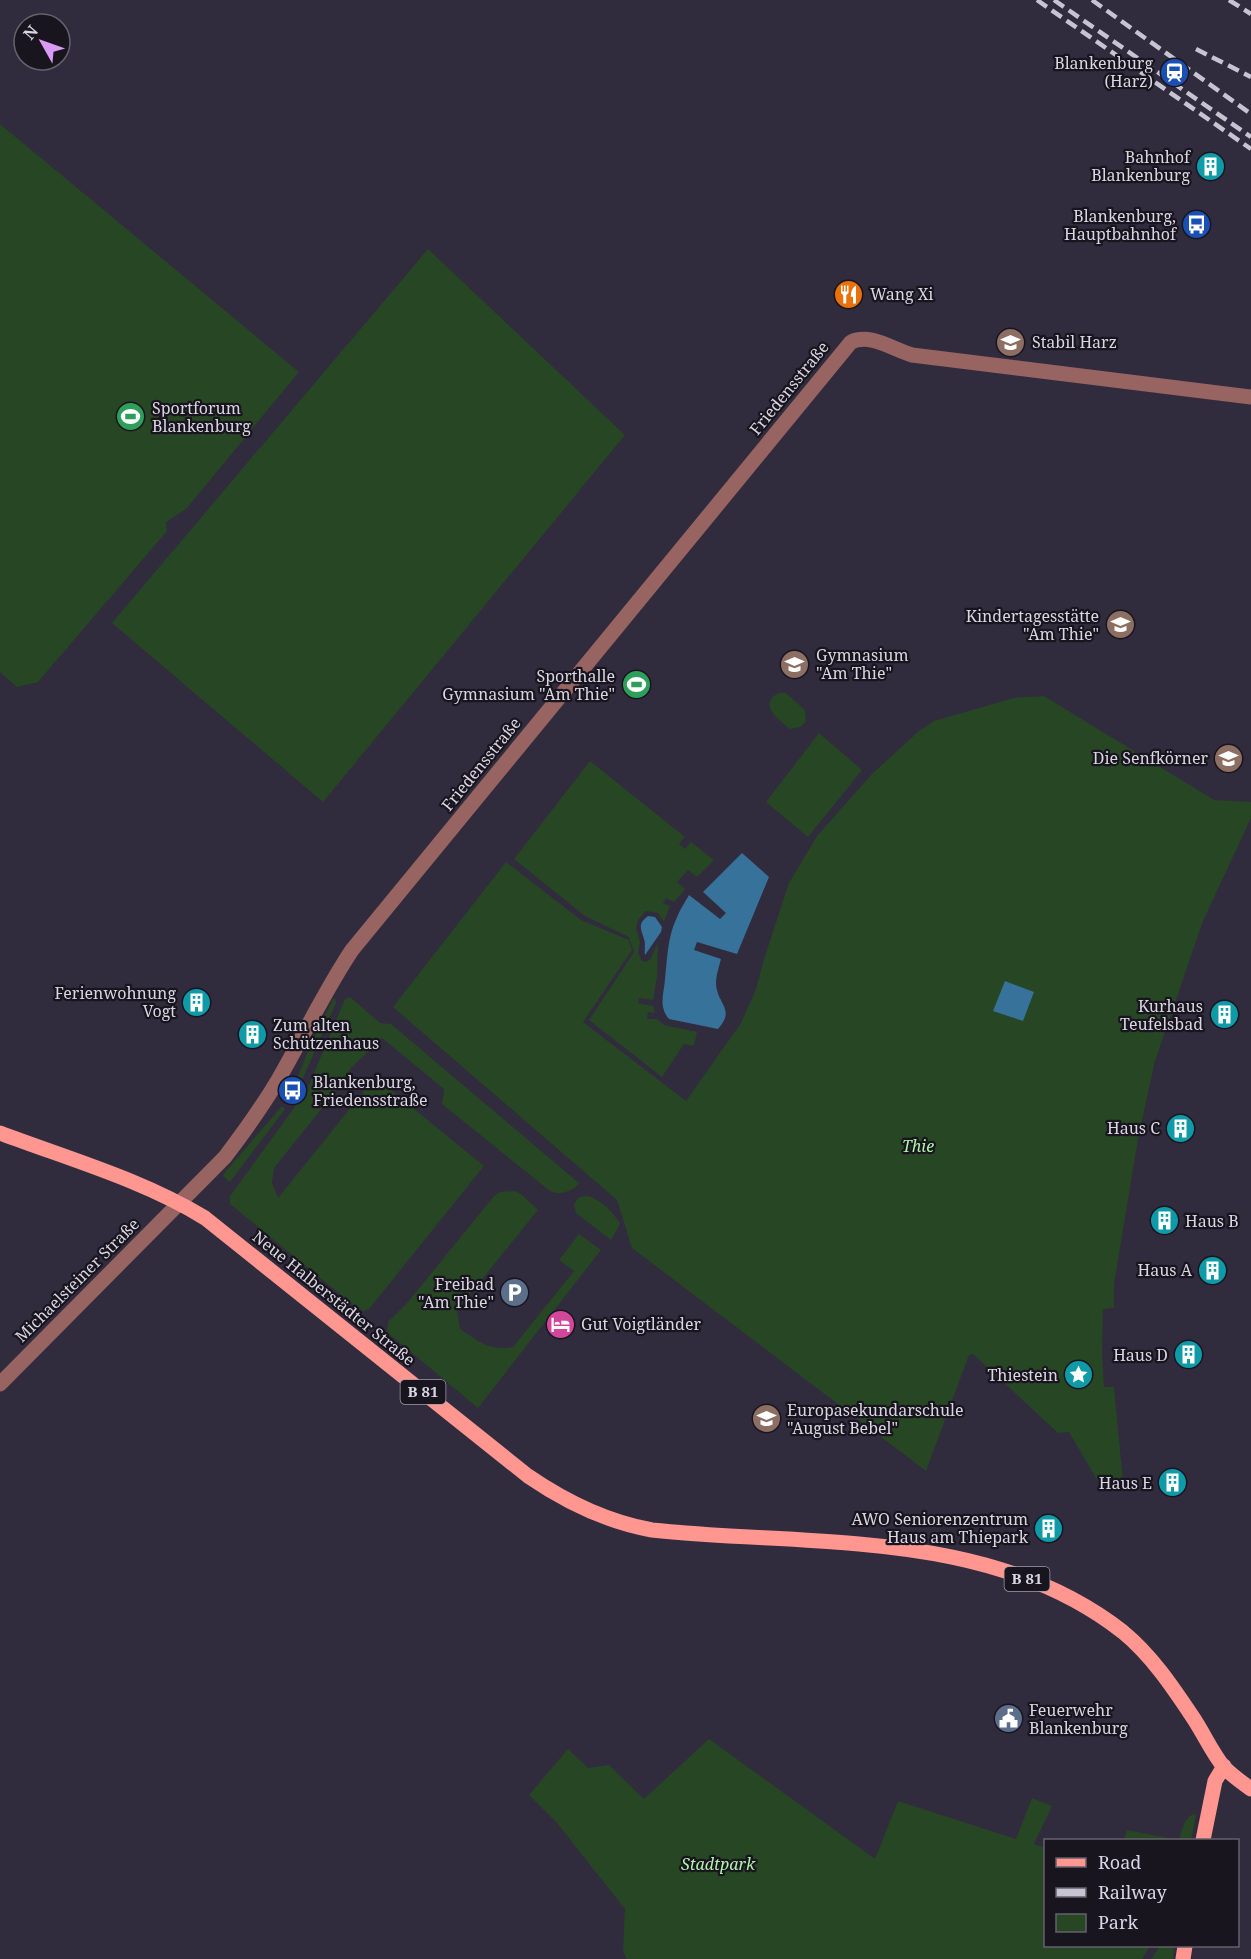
<svg xmlns="http://www.w3.org/2000/svg" width="1251" height="1959" font-family="'Noto Serif',serif">
  <rect width="100%" height="100%" fill="#312b3e"/>
  <!-- green -->
  <path fill="#274624" d="M0,124L299,372L186,509L166,522L167,531L38,682L17,687L0,672Z
    M428,249L625,435L323,802L112,623Z
    M778,693H786L805,710L806,721L801,727L790,729C778,719 758,706 778,693Z
    M1044,696L1214,800L1251,802V818L1203,921L1155,1061L1138,1139L1114,1284V1308L1103,1309L1102,1353L1104,1387H1114L1123,1482L1103,1490L1069,1432L1058,1433L973,1354L969,1355L926,1471L632,1248L617,1200L393,1007L506,862L581,920L629,940L632,950L583,1022L686,1101L741,1023L756,989L764,959L789,883L817,836L872,774L919,731L934,721L1014,698Z
    M819,733L862,770L808,837L766,802Z
    M590,761L685,837L679,844L685,849L691,842L714,860L697,877L688,870L677,882L685,889L674,902L666,898L663,903L670,906L664,922L658,913L646,911L638,920L636,928L640,942L638,953L642,961L647,962L651,958L658,942L657,977L653,1000L639,998L638,1003L653,1006L655,1013L648,1012L647,1019H657L664,1025L697,1032L694,1046L684,1044L662,1077L589,1020L634,952L629,937L585,916L514,859Z
    M350,997L380,1023L391,1024L579,1183C574,1191 561,1195 552,1192C548,1190 543,1185 540,1183L442,1104L444,1089L382,1038L351,1068L331,1097L274,1168L272,1183L278,1198L373,1080L381,1082L484,1166L369,1309L364,1311L357,1308L230,1204V1196L307,1090L345,999Z
    M333,999H335L336,1003L299,1087L295,1084L308,1051Z
    M282,1106L285,1109L230,1182L223,1176L226,1171Z
    M514,1191L521,1194L538,1210L457,1310L460,1329C480,1342 488,1351 513,1347L574,1271L559,1260L579,1234L601,1250L478,1408L387,1332L388,1322L408,1302L494,1196L500,1192Z
    M588,1196C601,1200 614,1212 620,1224L611,1240L576,1213L574,1204L579,1197Z
    M709,1739L875,1859L898,1801L1016,1839L1032,1798L1052,1806L1034,1844L1045,1848L1046,1946H1150L1142,1959H627L623,1952L625,1909L557,1823L529,1795L568,1749L588,1768L609,1765L644,1799Z
    M1193,1814L1196,1815L1191,1840H1179C1182,1830 1183,1820 1193,1814Z
    M1127,1830L1168,1838L1171,1840H1124Z
    M1160,1946H1174L1173,1959H1151Z"/>
  <!-- water -->
  <path fill="#36729a" d="M742,853L769,877L737,954L697,942L694,950L721,959C719,967 716,975 716,984C717,1004 736,1009 718,1029L669,1019C658,1006 664,994 665,979C669,941 668,929 689,895L720,919L726,913L703,892Z
    M648,916L655,917L662,927L661,932L645,955C644,951 646,944 644,939C641,929 637,924 648,916Z
    M1005,981L1034,992L1023,1021L993,1011Z"/>
  <g fill="none" stroke-linecap="round" stroke-linejoin="round">
    <!-- minor -->
    <path stroke="#976461" stroke-width="15" d="M0,1384L225,1157C244,1132 262,1107 278,1080C303,1037 324,992 352,950L851,342C871,333 892,349 912,355L1251,397"/>
    <!-- major -->
    <path stroke="#ff9690" stroke-width="15" d="M0,1133C69,1159 143,1180 205,1218L528,1476C566,1502 607,1522 652,1530C811,1547 989,1527 1123,1632C1151,1655 1172,1686 1192,1716C1203,1732 1211,1751 1223,1766C1231,1775 1241,1782 1251,1789
      M1203,1840L1215,1781L1224,1766
      M1183,1959L1185,1946"/>
    <!-- rail -->
    <path stroke="#c7c4d1" stroke-width="4.5" stroke-dasharray="12 6" stroke-linecap="butt" d="M1037,0L1251,149
      M1054,0L1251,137
      M1092,0L1251,114
      M1229,0L1251,14
      M1196,49L1251,77"/>
  </g>
  <!-- icons -->
  <defs>
    <symbol id="station-disc" viewBox="-11 -11 22 22"><circle r="9.5" fill="#1a4fb4" stroke="#18151e"/><path d="M-3-6H3Q5-6 5-4V2Q5 4 3 4L4.5 6H3L1.5 4h-3L-3 6H-4.5L-3 4Q-5 4-5 2V-4Q-5-6-3-6ZM-3.5-4v3h7v-3ZM-3.5 1v1.5H-2V1ZM2 1v1.5H3.5V1Z" fill="#fff"/></symbol>
    <symbol id="building-disc" viewBox="-11 -11 22 22"><circle r="9.5" fill="#0f9aa8" stroke="#18151e"/><path d="M-4-6H4V6H1V3H-1V6H-4ZM-2.5-4.3h1.7v1.8h-1.7ZM.8-4.3h1.7v1.8H.8ZM-2.5-1h1.7V.8h-1.7ZM.8-1h1.7V.8H.8Z" fill="#fff"/></symbol>
    <symbol id="bus-disc" viewBox="-11 -11 22 22"><circle r="9.5" fill="#1a4fb4" stroke="#18151e"/><path d="M-5-6H5V4H4V6H2V4H-2V6H-4V4H-5ZM-3.5-4V0h7V-4ZM-3.5 1.2v1.5H-2V1.2ZM2 1.2v1.5H3.5V1.2Z" fill="#fff"/></symbol>
    <symbol id="restaurant-disc" viewBox="-11 -11 22 22"><circle r="9.5" fill="#e8710a" stroke="#18151e"/><path d="M-5-6h1v4h1v-4h1v4h1v-4h1v5L-1.5 .5V6h-2V.5L-5-1ZM5-6V6H3V1.5H1.5Q1.5-4 5-6Z" fill="#fff"/></symbol>
    <symbol id="school-disc" viewBox="-11 -11 22 22"><circle r="9.5" fill="#8d6e63" stroke="#18151e"/><path d="M0-5L7-2L0 1L-7-2ZM-4 1L0 2.5L4 1V4Q0 6-4 4Z" fill="#fff"/></symbol>
    <symbol id="stadium-disc" viewBox="-11 -11 22 22"><circle r="9.5" fill="#2e9e5b" stroke="#18151e"/><path d="M0-5a6.5 5 0 1 0 0 10a6.5 5 0 1 0 0-10ZM-3.5-1.8h7v3.6h-7Z" fill="#fff"/></symbol>
    <symbol id="parking-disc" viewBox="-11 -11 22 22"><circle r="9.5" fill="#5c6f8a" stroke="#18151e"/><path d="M-3.5-5.5H1a3.5 3.5 0 0 1 0 7H-1V5.5H-3.5ZM-1-3.4V-.6H.8a1.4 1.4 0 0 0 0-2.8Z" fill="#fff"/></symbol>
    <symbol id="hotel-disc" viewBox="-11 -11 22 22"><circle r="9.5" fill="#d1479c" stroke="#18151e"/><path d="M-6-4.5h1.5V1H6V5H4.5V3h-9V5H-6ZM-4 0a1.8 1.8 0 1 1 3.6 0ZM.5 0V-2.5h3Q6-2.5 6 0Z" fill="#fff"/></symbol>
    <symbol id="sight-disc" viewBox="-11 -11 22 22"><circle r="9.5" fill="#0f9aa8" stroke="#18151e"/><path d="M0-6L1.8-2.2L6-1.7L2.9 1.2L3.7 5.4L0 3.3L-3.7 5.4L-2.9 1.2L-6-1.7L-1.8-2.2Z" fill="#fff"/></symbol>
    <symbol id="civic-disc" viewBox="-11 -11 22 22"><circle r="9.5" fill="#5c6f8a" stroke="#18151e"/><path d="M-.6-6.5H3V-4.5H.6V-3L4-1V1h2V6H-6V1h2V-1L-.6-3ZM-1.2 2.5V6h2.4V2.5Z" fill="#fff"/></symbol>
  </defs>
  <g fill-rule="evenodd">
    <use href="#station-disc" x="1158" y="56" width="33" height="33"/>
    <use href="#building-disc" x="1194" y="150" width="33" height="33"/>
    <use href="#bus-disc" x="1180" y="208" width="33" height="33"/>
    <use href="#restaurant-disc" x="832" y="278" width="33" height="33"/>
    <use href="#school-disc" x="994" y="326" width="33" height="33"/>
    <use href="#stadium-disc" x="114" y="400" width="33" height="33"/>
    <use href="#school-disc" x="1104" y="608" width="33" height="33"/>
    <use href="#school-disc" x="778" y="648" width="33" height="33"/>
    <use href="#stadium-disc" x="620" y="668" width="33" height="33"/>
    <use href="#school-disc" x="1212" y="742" width="33" height="33"/>
    <use href="#building-disc" x="180" y="986" width="33" height="33"/>
    <use href="#building-disc" x="1208" y="998" width="33" height="33"/>
    <use href="#building-disc" x="236" y="1018" width="33" height="33"/>
    <use href="#bus-disc" x="276" y="1074" width="33" height="33"/>
    <use href="#building-disc" x="1164" y="1112" width="33" height="33"/>
    <use href="#building-disc" x="1148" y="1204" width="33" height="33"/>
    <use href="#building-disc" x="1196" y="1254" width="33" height="33"/>
    <use href="#parking-disc" x="498" y="1276" width="33" height="33"/>
    <use href="#hotel-disc" x="544" y="1308" width="33" height="33"/>
    <use href="#building-disc" x="1172" y="1338" width="33" height="33"/>
    <use href="#sight-disc" x="1062" y="1358" width="33" height="33"/>
    <use href="#school-disc" x="750" y="1402" width="33" height="33"/>
    <use href="#building-disc" x="1156" y="1466" width="33" height="33"/>
    <use href="#building-disc" x="1032" y="1512" width="33" height="33"/>
    <use href="#civic-disc" x="992" y="1702" width="33" height="33"/>
  </g>
  <g text-anchor="middle" stroke-width="4.5" stroke-linejoin="round" paint-order="stroke">
    <!-- shield labels -->
    <g fill="#18151e" stroke="#9f9ca7" stroke-width="1.5">
      <rect x="400.5" y="1380" width="45" height="24" rx="4.5"/>
      <rect x="1004.5" y="1567" width="45" height="24" rx="4.5"/>
    </g>
    <g font-size="15" font-weight="bold" fill="#d9d6e2">
      <text x="423" y="1397">B 81</text>
      <text x="1027" y="1584">B 81</text>
    </g>
    <!-- poi labels -->
    <g font-size="16" fill="#d9d6e2" stroke="#18151e" text-anchor="end">
      <text x="1153" y="69">Blankenburg<tspan x="1153" dy="18">(Harz)</tspan></text>
      <text x="1190" y="163">Bahnhof<tspan x="1190" dy="18">Blankenburg</tspan></text>
      <text x="1176" y="222">Blankenburg,<tspan x="1176" dy="18">Hauptbahnhof</tspan></text>
      <text x="870" y="300" text-anchor="start">Wang Xi</text>
      <text x="1032" y="348" text-anchor="start">Stabil Harz</text>
      <text x="152" y="414" text-anchor="start">Sportforum<tspan x="152" dy="18">Blankenburg</tspan></text>
      <text x="1099" y="622">Kindertagesstätte<tspan x="1099" dy="18">"Am Thie"</tspan></text>
      <text x="816" y="661" text-anchor="start">Gymnasium<tspan x="816" dy="18">"Am Thie"</tspan></text>
      <text x="615" y="682">Sporthalle<tspan x="615" dy="18">Gymnasium "Am Thie"</tspan></text>
      <text x="1208" y="764">Die Senfkörner</text>
      <text x="176" y="999">Ferienwohnung<tspan x="176" dy="18">Vogt</tspan></text>
      <text x="1203" y="1012">Kurhaus<tspan x="1203" dy="18">Teufelsbad</tspan></text>
      <text x="273" y="1031" text-anchor="start">Zum alten<tspan x="273" dy="18">Schützenhaus</tspan></text>
      <text x="313" y="1088" text-anchor="start">Blankenburg,<tspan x="313" dy="18">Friedensstraße</tspan></text>
      <text x="1160" y="1134">Haus C</text>
      <text x="1185" y="1227" text-anchor="start">Haus B</text>
      <text x="1192" y="1276">Haus A</text>
      <text x="494" y="1290">Freibad<tspan x="494" dy="18">"Am Thie"</tspan></text>
      <text x="581" y="1330" text-anchor="start">Gut Voigtländer</text>
      <text x="1168" y="1361">Haus D</text>
      <text x="1058" y="1381">Thiestein</text>
      <text x="787" y="1416" text-anchor="start">Europasekundarschule<tspan x="787" dy="18">"August Bebel"</tspan></text>
      <text x="1152" y="1489">Haus E</text>
      <text x="1028" y="1525">AWO Seniorenzentrum<tspan x="1028" dy="18">Haus am Thiepark</tspan></text>
      <text x="1029" y="1716" text-anchor="start">Feuerwehr<tspan x="1029" dy="18">Blankenburg</tspan></text>
    </g>
    <!-- street labels -->
    <g font-size="16" fill="#d9d6e2" stroke="#18151e">
      <text transform="translate(789 388) rotate(-51)" y="6">Friedensstraße</text>
      <text transform="translate(481 764) rotate(-51)" y="6">Friedensstraße</text>
      <text transform="translate(77 1280) rotate(-45)" y="6">Michaelsteiner Straße</text>
      <text transform="translate(334 1298) rotate(39)" y="6">Neue Halberstädter Straße</text>
    </g>
    <!-- park labels -->
    <g font-size="16" font-style="italic" fill="#b1f3aa" stroke="#18151e">
      <text x="918" y="1152">Thie</text>
      <text x="718" y="1870">Stadtpark</text>
    </g>
  </g>
  <!-- legend -->
  <rect x="1044" y="1839" width="195" height="108" fill="#18151e" stroke="#65626c" stroke-width="1.5"/>
  <rect x="1056" y="1858" width="30" height="9" fill="#ff9690" stroke="#65626c" stroke-width="1.5"/>
  <text x="1098" y="1869" font-size="18" fill="#d9d6e2">Road</text>
  <rect x="1056" y="1888" width="30" height="9" fill="#c7c4d1" stroke="#65626c" stroke-width="1.5"/>
  <text x="1098" y="1899" font-size="18" fill="#d9d6e2">Railway</text>
  <rect x="1056" y="1914" width="30" height="18" fill="#274624" stroke="#65626c" stroke-width="1.5"/>
  <text x="1098" y="1929" font-size="18" fill="#d9d6e2">Park</text>
  <!-- north arrow -->
  <g transform="translate(42 42) rotate(310)"><circle r="28" fill="#18151e" stroke="#65626c" stroke-width="1.5"/>
  <path d="M0-4.5L10 22L0 15L-10 22Z" fill="#db9af6"/>
  <text y="-9" font-size="16" font-weight="bold" text-anchor="middle" fill="#d9d6e2">N</text>
  </g>
</svg>
